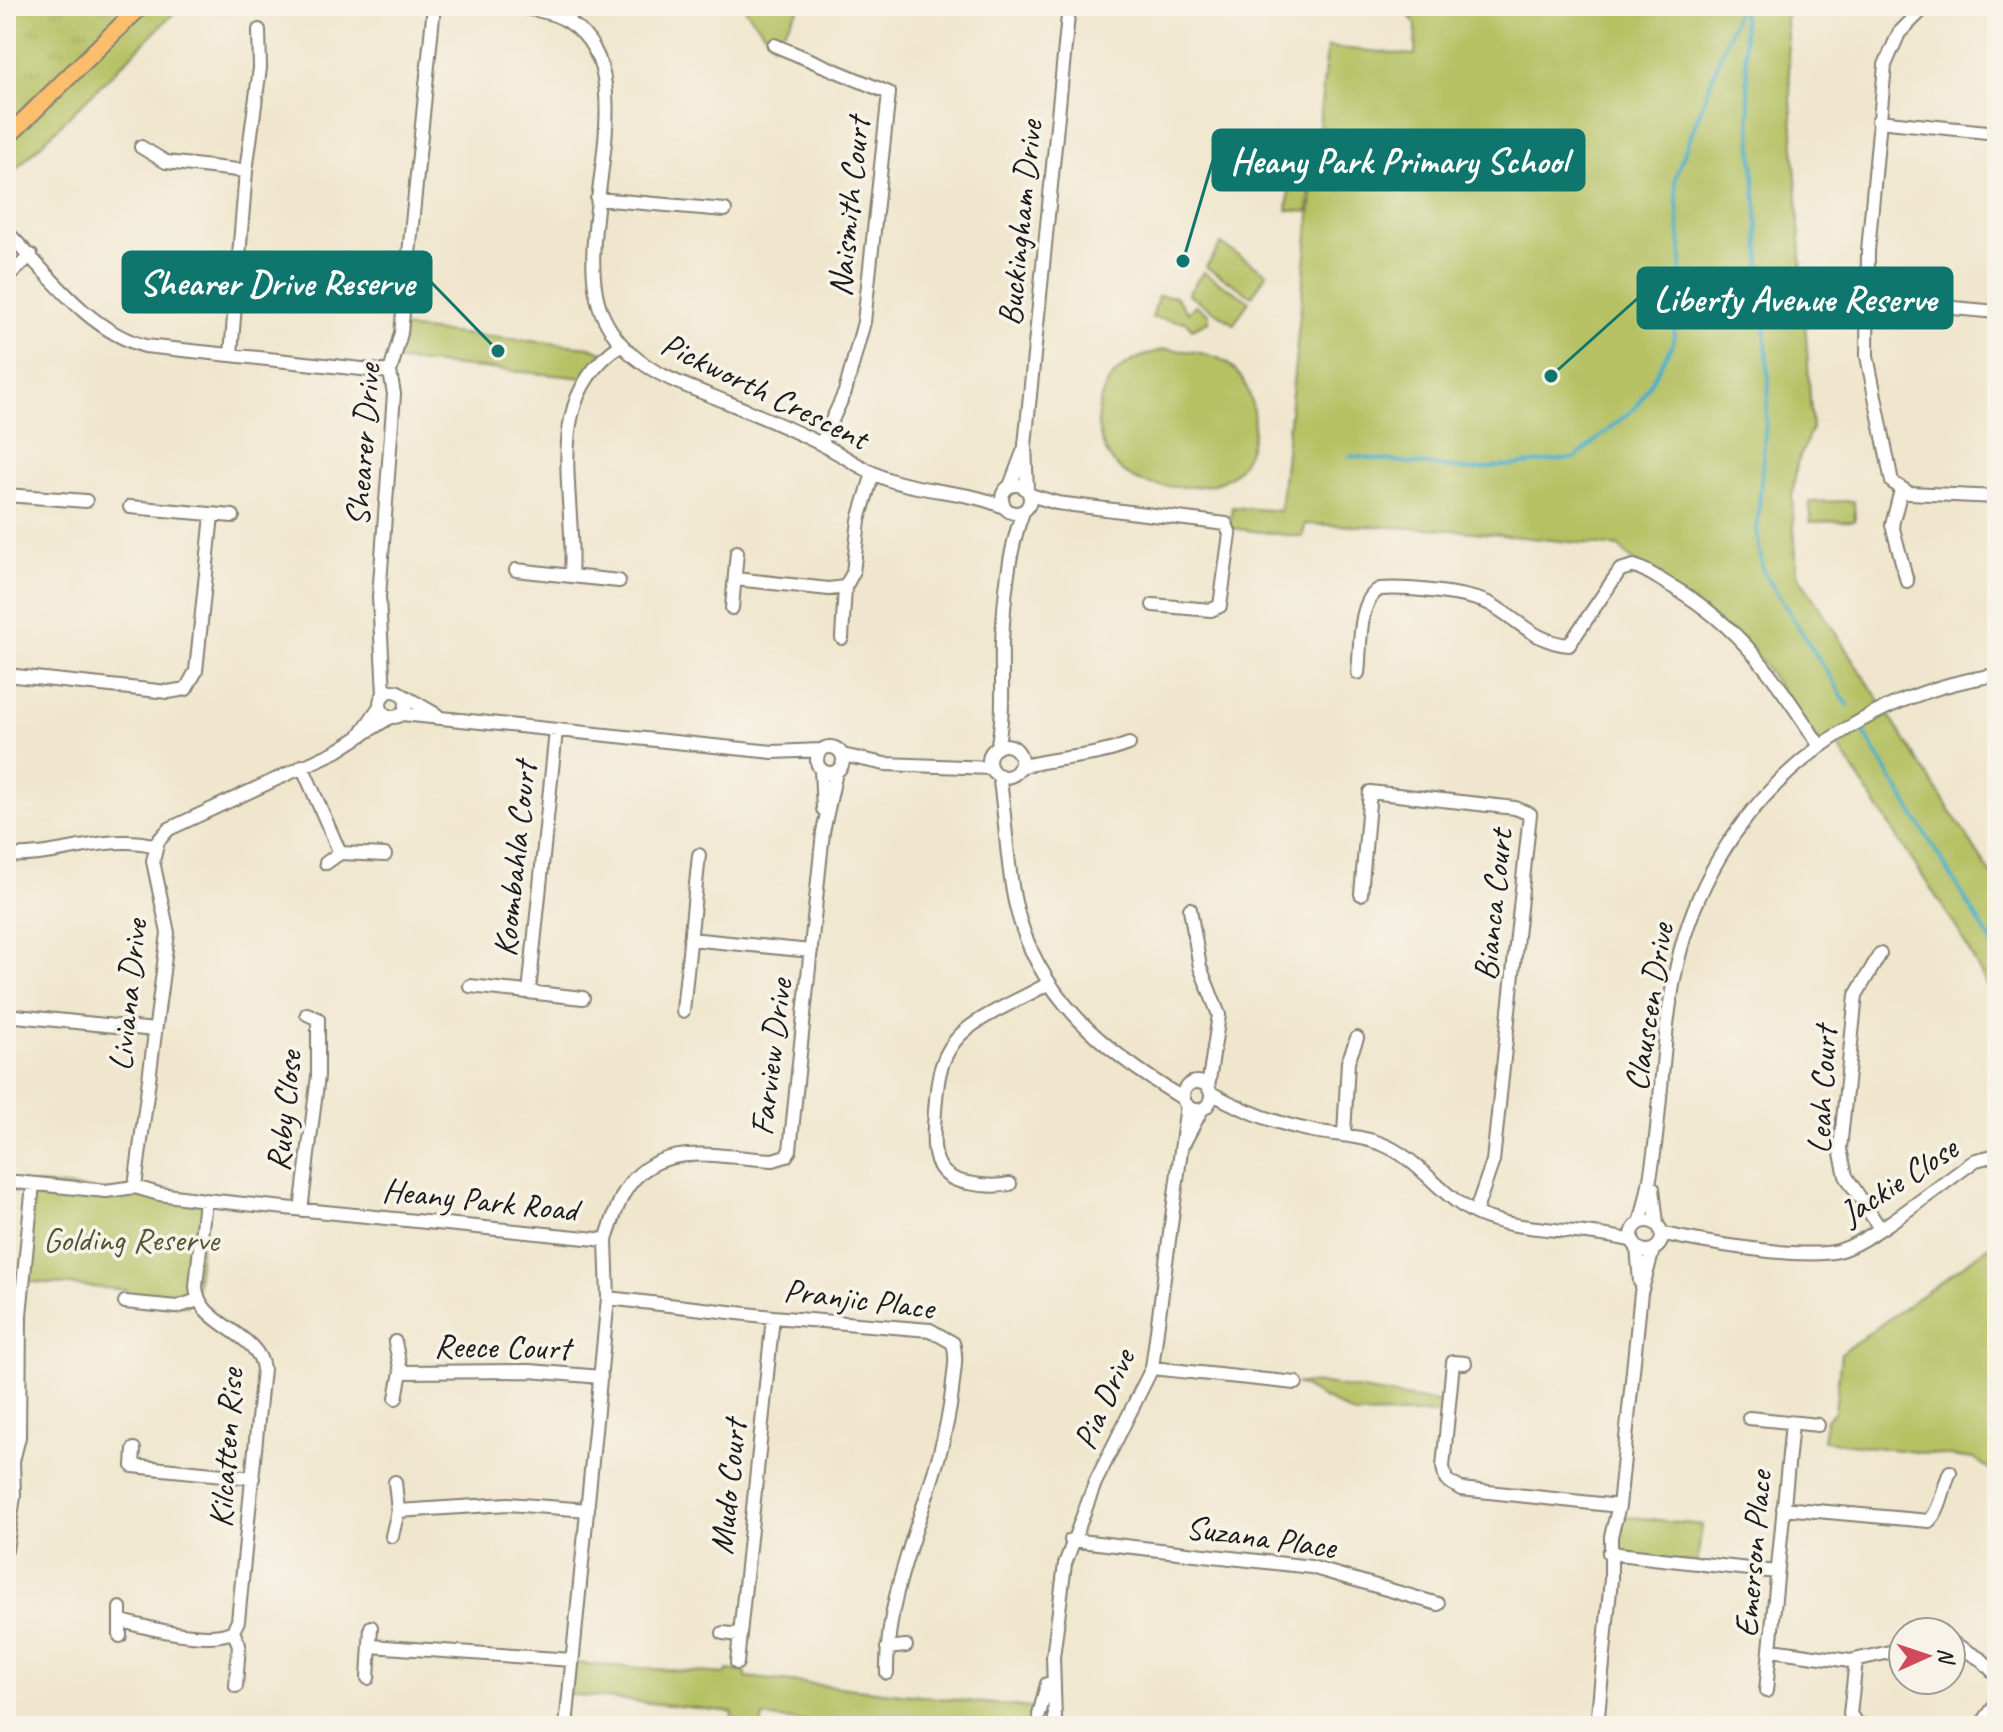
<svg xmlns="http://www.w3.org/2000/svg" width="2003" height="1732" font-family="Caveat,sans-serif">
  <defs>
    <pattern id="grass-tufts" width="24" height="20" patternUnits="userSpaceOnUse" patternTransform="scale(2)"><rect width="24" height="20" fill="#b5c163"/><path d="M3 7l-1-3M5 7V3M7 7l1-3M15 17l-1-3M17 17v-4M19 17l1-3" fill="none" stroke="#9ba555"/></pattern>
  </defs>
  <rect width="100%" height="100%" fill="#f7f3e8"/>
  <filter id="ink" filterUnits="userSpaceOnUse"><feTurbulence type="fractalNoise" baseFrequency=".0125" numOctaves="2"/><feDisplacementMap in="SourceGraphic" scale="16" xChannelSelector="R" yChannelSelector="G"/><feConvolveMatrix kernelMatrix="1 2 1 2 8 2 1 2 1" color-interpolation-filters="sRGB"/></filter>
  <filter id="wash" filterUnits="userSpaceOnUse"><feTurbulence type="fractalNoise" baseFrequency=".006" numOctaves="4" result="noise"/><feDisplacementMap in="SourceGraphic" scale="32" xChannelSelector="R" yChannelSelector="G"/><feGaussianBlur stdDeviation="1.8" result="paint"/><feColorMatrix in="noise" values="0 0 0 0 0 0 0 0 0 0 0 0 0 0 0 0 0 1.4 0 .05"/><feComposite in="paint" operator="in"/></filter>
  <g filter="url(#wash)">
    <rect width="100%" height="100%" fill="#f0e6cd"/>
    <!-- grass -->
    <path fill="url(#grass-tufts)" stroke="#686e40" stroke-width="2" d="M6,6H127L6,126Z"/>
    <!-- park -->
    <path fill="#b5c163" stroke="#686e40" stroke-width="2" d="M135,6H181L6,179V137Z
      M743,6H801L774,45Z
      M1401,6H1785L1812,428L1797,464L1792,497L1797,573L1997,883V1033L1993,997L1959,932L1832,737L1819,745L1752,648L1640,568L1619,547L1443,529L1305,524L1303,537L1229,528L1232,507L1280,511L1327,47L1415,55L1416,24Z
      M1293,151L1313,153L1308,212L1287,210Z
      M1221,244L1267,273L1252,296L1206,267Z
      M1203,272L1249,301L1234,324L1188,294Z
      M1158,296H1175L1188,313L1195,305L1209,314V321L1192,329L1186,322L1152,318Z
      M402,328L590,347L607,354L585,378L394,360Z
      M1166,349C1184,351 1203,351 1220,359C1259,378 1264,442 1236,471C1223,485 1204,487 1185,487C1168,487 1146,486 1131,477C1094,456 1086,403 1117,372C1131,359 1147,354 1166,349Z
      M1854,501L1855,521L1810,522V502Z
      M33,1184L205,1200L196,1294L187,1305L125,1302L126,1290L23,1281Z
      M1997,1241V1474L1974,1459L1823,1441L1826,1419L1835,1412L1841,1353Z
      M1296,1383L1325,1384L1449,1404L1448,1413L1355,1415Z
      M1616,1515L1702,1525L1697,1563L1610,1553Z
      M572,1663L726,1674L727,1670L746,1672V1677L1041,1709L1031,1726H843L763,1717L761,1726H731L732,1712L569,1694Z"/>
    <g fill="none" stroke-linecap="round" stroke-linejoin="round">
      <!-- stream -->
      <path stroke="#42acc1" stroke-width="4" d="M1742,6L1769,383L1757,532L1763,571L1848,705
        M1350,456L1471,470L1575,458L1637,406L1673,343L1682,259L1675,178L1739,6
        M1862,730L1997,951"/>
    </g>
  </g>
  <g filter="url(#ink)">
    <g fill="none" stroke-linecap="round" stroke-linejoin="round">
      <defs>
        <path id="minor" d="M499,6C522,8 549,9 569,22C652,75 566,234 603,316C628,370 679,382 729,403C758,415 788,428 817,442C841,453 862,470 887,479C925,493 966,490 1004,507
          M1926,6L1899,33L1885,65L1868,251L1867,356L1892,482L1909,493L1997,497
          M568,21L575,6
          M774,45L889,93L864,322L845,392L821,444
          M1878,121L1997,133
          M141,147L166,162L246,171
          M597,199L725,210
          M6,231C46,271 88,331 145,346L390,372
          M6,279L31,255
          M1867,300L1997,312
          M231,354L246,171L260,68L259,30
          M1002 499a14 14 0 1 1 28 0a14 14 0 1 1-28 0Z
          M1010,486L1023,452
          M1027,490L1025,445L1069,6
          M1901,490L1892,525L1907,581
          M6,495L86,501
          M1030,495L1057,503L1226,524L1230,534L1220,606L1211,610L1153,605
          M130,507L233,516
          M516,570L571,576
          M735,579L829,589L845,587
          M619,581L571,576C577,494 539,399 621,345
          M732,608L737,552
          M842,638L845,587L853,573L859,520L873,473
          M1358,673C1361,650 1357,600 1380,589C1405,587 1471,593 1492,605C1518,620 1537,643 1569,645L1620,570L1634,566C1648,570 1660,580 1673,587C1740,626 1778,681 1819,745
          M6,675L168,692L186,689L196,671L212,515
          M380 704a13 13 0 1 1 26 0a13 13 0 1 1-26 0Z
          M384,694L379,597L394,394L390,372L401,333L434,6
          M404,696L437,715
          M402,714L773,752L821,750
          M360,735L380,706
          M989 761a16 16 0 1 1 32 0a16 16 0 1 1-32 0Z
          M817 760a13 13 0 1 1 26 0a13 13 0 1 1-26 0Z
          M997,748C1005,712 1001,678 1002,642C1004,599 1008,552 1023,512
          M842,755L885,764L991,768
          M302,766L340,853
          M1020,767C1058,756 1091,759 1129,744
          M821,770L823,809
          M999,775C1006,817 1006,861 1015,902C1036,997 1105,1052 1184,1099
          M6,855C56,859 109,832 156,846
          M326,863L340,853L385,855
          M1361,894L1370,792L1515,808L1530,814L1493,1161L1475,1213
          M1190,909L1200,967L1219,1015L1208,1087
          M690,939L811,951
          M470,986L583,998
          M529,992L556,731
          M683,1011L699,855
          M6,1015L155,1030
          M1183 1096a14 14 0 1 1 28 0a14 14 0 1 1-28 0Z
          M1211,1093C1242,1110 1277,1124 1313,1131C1336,1135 1357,1135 1379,1143C1419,1157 1440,1197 1477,1214C1519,1233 1585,1228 1633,1241
          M1344,1134L1348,1062L1357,1038
          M1184,1143L1202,1109
          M6,1181L106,1191L135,1187L159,1194L205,1200L606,1240
          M1010,1184C995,1187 983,1186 968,1183C928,1177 933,1143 935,1111C937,1086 938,1062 955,1041C972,1018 1023,999 1049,983
          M135,1187L168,933L153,861L158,841L169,829L337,751L390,717
          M1653,1188L1657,1224
          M301,1210L318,1076V1019L307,1014
          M1632 1236a15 15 0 1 1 30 0a15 15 0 1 1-30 0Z
          M1640,1223C1664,1138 1658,1050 1677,965C1711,810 1841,697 1997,675
          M1879,1227L1846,1176L1840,1149L1856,995L1880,954
          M1661,1233C1698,1242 1803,1260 1838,1251C1871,1242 1944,1182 1976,1160L1997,1155
          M606,1240C611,1225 616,1207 624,1193C656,1137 721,1158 773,1160L786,1156L790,1150L823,832L836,772
          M1637,1247L1640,1282
          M608,1298L773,1317L930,1330L953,1343C958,1358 953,1376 952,1392C941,1488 885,1576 887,1673
          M125,1302L177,1307L198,1300
          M395,1342L401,1372L396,1398
          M1465,1363L1453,1362L1443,1467L1446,1480L1461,1489L1619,1506
          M1152,1368L1296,1383
          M401,1372L530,1371L601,1377
          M1749,1418L1818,1425
          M134,1449L133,1466L253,1478
          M1783,1508L1929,1521C1941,1510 1943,1487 1950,1472
          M398,1511L508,1504L588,1510
          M392,1536L398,1511L395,1482
          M1071,1540L1311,1567L1438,1604
          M6,1550L14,1496L13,1461L19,1437L20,1315L33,1184
          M1609,1553L1697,1563
          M1703,1564L1777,1572
          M120,1608V1636
          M122,1621C147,1628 211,1644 233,1631L238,1621L263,1369C259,1331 197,1326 196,1286L205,1200
          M233,1631L239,1645L236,1686
          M723,1633L740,1635
          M1951,1642L1982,1660L1997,1676
          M371,1646L572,1660
          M887,1648L906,1646
          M1772,1650L1850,1661L1903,1649
          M1856,1660L1850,1714L1856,1723L1867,1726
          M737,1663L773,1317
          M368,1678L371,1627
          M1766,1691L1792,1423
          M1039,1715L1047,1684
          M1055,1719L1053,1657L1065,1564L1095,1483L1152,1368L1187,1105
          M566,1726L608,1298L606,1240
          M1597,1726L1611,1579V1536L1619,1506L1641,1293L1653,1250
          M1980,1726L1997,1703"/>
        <path id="major" d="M6,138L141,6"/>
      </defs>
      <!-- minor casing -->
      <use href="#minor" stroke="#868174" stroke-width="16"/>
      <!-- major casing -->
      <use href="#major" stroke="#868174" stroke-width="20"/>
      <!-- minor -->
      <use href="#minor" stroke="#fff" stroke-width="12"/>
      <!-- major -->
      <use href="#major" stroke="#fabe6d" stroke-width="16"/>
    </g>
  </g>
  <g text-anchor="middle" stroke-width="7" stroke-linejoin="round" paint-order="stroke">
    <!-- street labels -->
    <g font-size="34" fill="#1c1c1c" stroke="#f7f3e8">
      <text transform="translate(848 207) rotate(-84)" y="12">Naismith Court</text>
      <text transform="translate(1019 223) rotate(-84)" y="12">Buckingham Drive</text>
      <text transform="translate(765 390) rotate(26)" y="12">Pickworth Crescent</text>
      <text transform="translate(362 445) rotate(-86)" y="12">Shearer Drive</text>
      <text transform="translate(514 859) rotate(-84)" y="12">Koombahla Court</text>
      <text transform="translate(1492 905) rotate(-84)" y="12">Bianca Court</text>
      <text transform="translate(127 995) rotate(-84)" y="12">Liviana Drive</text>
      <text transform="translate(1648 1007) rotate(-81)" y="12">Clauscen Drive</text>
      <text transform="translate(770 1057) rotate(-83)" y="12">Farview Drive</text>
      <text transform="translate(1821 1090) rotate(-87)" y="12">Leah Court</text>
      <text transform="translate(283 1111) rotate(-84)" y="12">Ruby Close</text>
      <text transform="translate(1898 1180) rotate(-33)" y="12">Jackie Close</text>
      <text transform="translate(480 1199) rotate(6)" y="12">Heany Park Road</text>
      <text transform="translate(859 1298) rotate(7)" y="12">Pranjic Place</text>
      <text transform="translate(502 1346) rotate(1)" y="12">Reece Court</text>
      <text transform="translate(1103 1399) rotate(-66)" y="12">Pia Drive</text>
      <text transform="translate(225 1448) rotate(-86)" y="12">Kilcatten Rise</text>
      <text transform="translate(727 1487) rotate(-84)" y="12">Mudo Court</text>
      <text transform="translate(1261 1536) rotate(8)" y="12">Suzana Place</text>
      <text transform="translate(1752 1554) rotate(-85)" y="12">Emerson Place</text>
    </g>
    <!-- park labels -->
    <g font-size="34" fill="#525635" stroke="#f7f3e8">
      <text x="131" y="1251">Golding Reserve</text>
    </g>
  </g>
  <!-- callouts -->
  <path fill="none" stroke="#0f766e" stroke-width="3" d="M1183 261L1213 160M498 351L431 282M1551 376L1638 298"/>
  <g fill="#0f766e" stroke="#f7f3e8" stroke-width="3">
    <circle cx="1183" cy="261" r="8"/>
    <circle cx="498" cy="351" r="8"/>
    <circle cx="1551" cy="376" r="8"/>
  </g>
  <g fill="#0f766e" stroke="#0f766e" stroke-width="3">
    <rect x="1213" y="130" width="371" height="60" rx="8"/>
    <rect x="123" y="252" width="308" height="60" rx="8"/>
    <rect x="1638" y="268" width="314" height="60" rx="8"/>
  </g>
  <g font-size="36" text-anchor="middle" font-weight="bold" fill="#fff">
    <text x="1399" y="173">Heany Park Primary School</text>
    <text x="277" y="295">Shearer Drive Reserve</text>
    <text x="1795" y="311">Liberty Avenue Reserve</text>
  </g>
  <!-- margin -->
  <rect width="2003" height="1732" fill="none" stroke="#f7f3e8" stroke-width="32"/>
  <!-- north arrow -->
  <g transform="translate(1927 1656) rotate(87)"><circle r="38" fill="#f7f3e8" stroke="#9f9d96" stroke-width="2"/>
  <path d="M0-6L14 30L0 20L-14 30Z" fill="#d1495b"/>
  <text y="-12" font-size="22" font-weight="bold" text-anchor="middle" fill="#1c1c1c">N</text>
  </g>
</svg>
